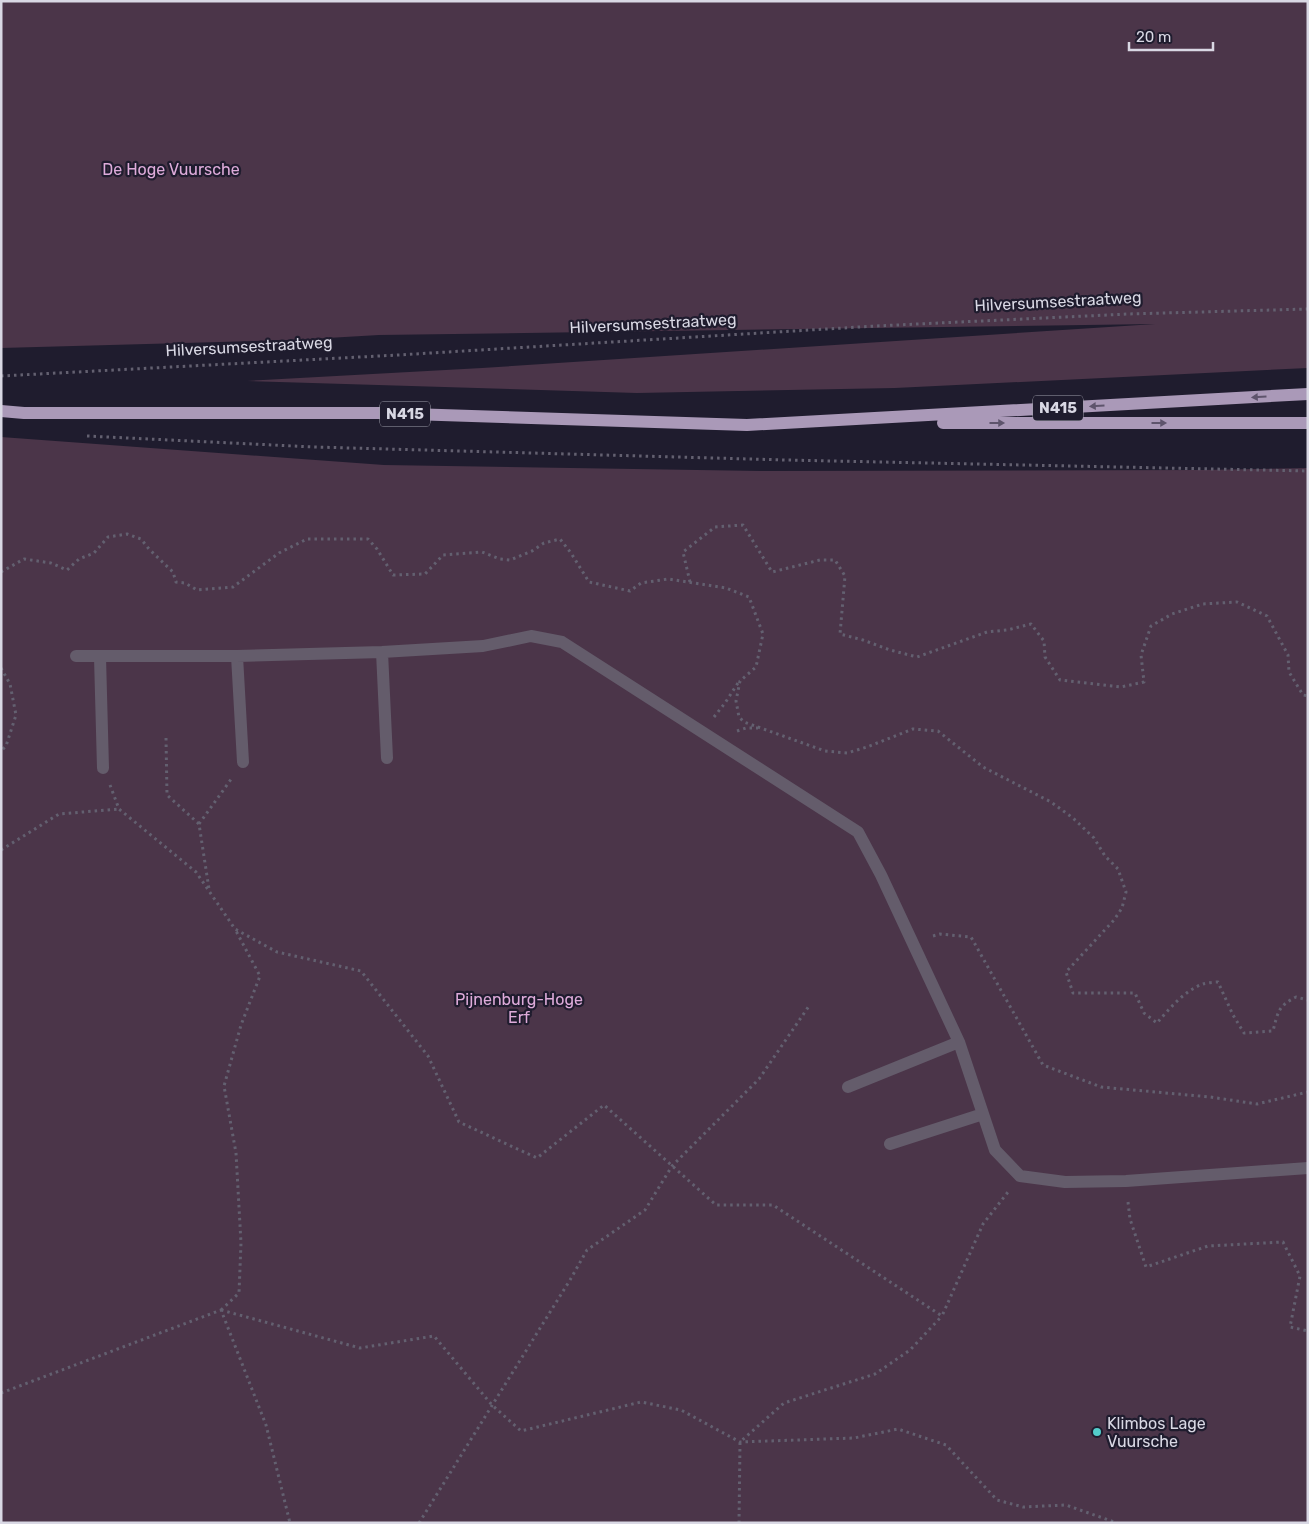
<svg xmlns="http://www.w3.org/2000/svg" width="1309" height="1524" font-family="Rubik,sans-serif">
  <rect width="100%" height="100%" fill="#1f1c2e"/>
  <!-- green -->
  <path fill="#4b3549" d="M1,1H1308V368L895,388L637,393L247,381L482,368L1155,324L379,335L293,340L1,348Z
    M1,437L384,465L761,471L1202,470L1308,468V1523H1Z"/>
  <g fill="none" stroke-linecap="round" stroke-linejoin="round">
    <!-- path -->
    <path stroke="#636070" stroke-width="3" stroke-dasharray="2.5 4" stroke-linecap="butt" d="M1,376L398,355L876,326L1128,314L1308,309
      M87,436L314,447L786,460L1308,471
      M1,572L24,559L51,563L67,570L79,559L94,553L108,537L127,534L141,539L149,549L173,572L176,582L185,583L197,590L233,587L279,553L307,539H368L377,549L393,575L425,574L443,555L482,552L500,559L510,560L532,551L544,543L560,539L571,553L589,582L630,591L641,583L668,579L726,588L749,597L763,634L756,667L740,681L736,701L739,717L744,722L825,751L847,753L867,747L913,729L938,731L983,767L1051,802L1073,818L1094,838L1105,856L1118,869L1126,892L1122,908L1114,920L1066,972L1073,993H1135L1144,1013L1157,1023C1169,1009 1185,990 1203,984C1207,983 1213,982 1218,982L1233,1015L1244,1033L1273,1031C1278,1012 1278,1006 1296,997L1308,1000
      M690,582L683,552L715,527L743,525L772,572L820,560H835L845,576L840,634L863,640L890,650L917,657L987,632L1007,630L1031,624L1044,641L1045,657L1060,680L1121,687L1144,682L1141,655L1151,626L1172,614L1203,604L1237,602L1267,616L1288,655L1289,672L1303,695L1308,696
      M1,668L10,684L16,715L6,746L1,751
      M714,717L725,703L738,683
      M737,731L746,728H758
      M166,738L167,795L199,824L209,889
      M110,785L119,809L196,872L235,929L277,952L361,971L428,1056L459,1122L537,1158L604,1105L716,1205H773L942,1316L983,1224L1008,1192
      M199,824L232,778
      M1,850L59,814L119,809
      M933,936L940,934L971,937L1043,1065L1101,1087L1210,1097L1257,1104L1308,1092
      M1128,1202L1130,1219L1146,1267L1208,1246L1283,1242L1300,1276L1290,1327L1308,1331
      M221,1310L360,1348L434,1336L492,1405L521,1431L641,1402L681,1410L740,1442L854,1438L898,1429L946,1445L997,1500L1023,1507L1066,1505L1117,1523
      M221,1310L239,1293L241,1243L236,1153L224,1086L241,1025L260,976L235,929
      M1,1393L221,1310L266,1425L290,1523
      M419,1523L570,1280L587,1250L645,1210L672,1166L759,1079L809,1006
      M739,1523L740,1442L784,1403L875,1374L910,1350L942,1316"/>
    <!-- lane -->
    <path stroke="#645c6b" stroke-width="12" d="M382,652L387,758
      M76,656H237L382,652L483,646L531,636L562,642L858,832L881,875L959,1042L995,1150L1020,1176L1065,1182L1126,1181L1308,1168
      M237,656L243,762
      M100,657L103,768
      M848,1087L959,1042
      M890,1144L983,1114"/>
    <!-- primary -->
    <path stroke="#aa99b8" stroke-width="12" d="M1,411L24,413H380L747,425L1308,394
      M943,423H1308"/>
  </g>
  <!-- one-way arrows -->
  <defs><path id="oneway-solid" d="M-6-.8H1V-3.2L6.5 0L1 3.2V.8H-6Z" transform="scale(1.25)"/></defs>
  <g fill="#5e546c">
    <use href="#oneway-solid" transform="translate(1259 397) rotate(177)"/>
    <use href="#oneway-solid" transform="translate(1097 406) rotate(177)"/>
    <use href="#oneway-solid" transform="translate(997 423)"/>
    <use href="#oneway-solid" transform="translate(1159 423)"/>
  </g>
  <!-- markers -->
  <circle fill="#53cdcb" stroke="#1f1c2e" stroke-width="2" cx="1097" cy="1432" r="5"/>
  <g text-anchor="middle" stroke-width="4.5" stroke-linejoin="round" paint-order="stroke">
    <!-- shield labels -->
    <g fill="#1f1c2e" stroke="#a1a0ad" stroke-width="1">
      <rect x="1033" y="395.5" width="50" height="25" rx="4"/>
      <rect x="380" y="401.5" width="50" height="25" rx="4"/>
    </g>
    <g font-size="15" font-weight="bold" fill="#d9d8e4">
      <text x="1058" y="413">N415</text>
      <text x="405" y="419">N415</text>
    </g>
    <!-- park labels -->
    <g font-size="16" fill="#deabda" stroke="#1f1c2e">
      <text x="171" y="175">De Hoge Vuursche</text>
      <text x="519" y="1005">Pijnenburg-Hoge<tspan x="519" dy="18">Erf</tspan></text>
    </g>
    <!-- street labels -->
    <g font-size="16" fill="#d9d8e4" stroke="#1f1c2e">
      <text transform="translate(1058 301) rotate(-3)" y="6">Hilversumsestraatweg</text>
      <text transform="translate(653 323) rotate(-3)" y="6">Hilversumsestraatweg</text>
      <text transform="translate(249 346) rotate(-3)" y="6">Hilversumsestraatweg</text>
    </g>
    <!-- poi labels -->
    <g font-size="16" fill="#d9d8e4" stroke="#1f1c2e" text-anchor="start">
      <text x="1107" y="1429">Klimbos Lage<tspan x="1107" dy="18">Vuursche</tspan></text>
    </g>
  </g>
  <!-- border -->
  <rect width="1309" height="1524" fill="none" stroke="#d9d8e4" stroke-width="5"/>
  <!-- scale -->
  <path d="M1129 42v8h84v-8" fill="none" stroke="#d9d8e4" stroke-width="2.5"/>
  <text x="1136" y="42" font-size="15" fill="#d9d8e4" stroke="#1f1c2e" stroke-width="4" paint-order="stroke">20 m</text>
</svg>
